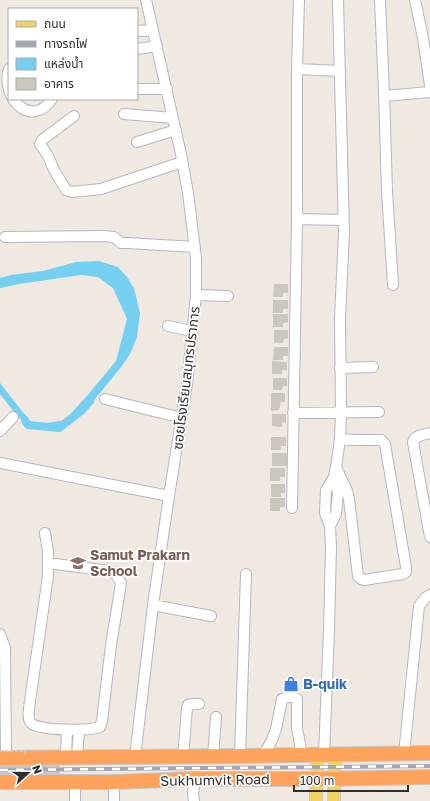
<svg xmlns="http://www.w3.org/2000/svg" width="430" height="801" font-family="'Golos Text','Noto Sans Thai',sans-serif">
  <rect width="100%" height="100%" fill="#efe9e1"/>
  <!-- water -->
  <path fill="#75cff0" d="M99,261L118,267L127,277L134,288L140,313L137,337L130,354L122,366L95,399L68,421L57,428L28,425L18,417L0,394V383L21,410L31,422L47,423L65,420L86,397L116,361L127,319L113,288L98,277L81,275L19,284L0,288V278L11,275L43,271L76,262Z"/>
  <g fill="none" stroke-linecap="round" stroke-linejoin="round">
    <!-- canal -->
    <path stroke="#75cff0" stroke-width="8" d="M25,420L28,425L59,428L81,411L90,401"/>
  </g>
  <!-- building -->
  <path fill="#cbc7bf" d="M274,284H288V293H283V297H273Z
    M273,300H288V309H283V313H273Z
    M273,314H288V323H283V327H273Z
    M274,330H288V339H284L283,343H274Z
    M274,347H288V356H283V360H273Z
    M272,361L287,362V370H282V374H272Z
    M273,378H287V386H283L282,390H273Z
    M271,393H285V402H281L279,410L271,411Z
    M272,414H286V423L282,422V427L272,426Z
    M271,437H286V446H281V450H271Z
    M272,453H287V466H272Z
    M270,468H285V477H280V481H270Z
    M271,484H285V493H281V497H271Z
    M270,498H285V507H280V511H270Z
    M0,754L59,756L60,782L0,786Z"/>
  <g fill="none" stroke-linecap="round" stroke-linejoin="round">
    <defs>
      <path id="minor" d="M380,0L384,92L387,191L393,285
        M415,0L423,38L430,85
        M137,31L153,30
        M137,49L157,46
        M9,69C0,99 32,129 52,99
        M297,69L340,71
        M137,89H167
        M384,96L430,92
        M124,114L173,118
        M74,116L42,140L40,144L48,156L54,170L66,190L72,192L101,189L182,162
        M137,142L176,130
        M297,219L343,220
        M5,237L104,236L114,237L121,243H127L195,247
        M196,295L228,296
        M168,326L192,331
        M340,368L373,367
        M105,399L182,418
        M293,413L379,412
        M0,431L13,417
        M430,433C423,435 415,435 413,442L430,537
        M0,463L169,496
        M336,467L347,491L349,499L358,576L361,579L364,580L403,574L406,572V567L385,444L381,440H354L340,439
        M292,508L297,219V69L299,0
        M330,526L336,514L338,493L334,477
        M45,533L48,551V576L29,708C29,713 27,719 31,723C39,731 90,731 100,727L102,721L111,645L121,583L115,573L109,571L48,563
        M153,605L211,616
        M0,634L5,648L6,757
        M404,754L419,606L425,598L430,595
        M324,755L329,630L331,547L330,526L325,513L326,490L334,477L336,467L340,439L341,412L340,318L344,232L338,1
        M240,756L246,574
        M263,756L272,740L276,729L282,699L291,696L297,699V728L302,755
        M66,757L67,730
        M77,757L79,730
        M135,757L153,605L169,496L187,384L196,295V258L188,193L181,154L146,0
        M183,757L187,708L188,705L193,704H199
        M213,757L216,717
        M75,782V801
        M114,801V782
        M194,801L193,794L195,779"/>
      <path id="major" d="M316,801L317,755
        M334,801L335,755"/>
      <path id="highway" d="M0,758L240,756L430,753
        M0,782H114L195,779H317L430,777"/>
    </defs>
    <!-- minor casing -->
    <use href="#minor" stroke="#b4b7c1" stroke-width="12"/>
    <!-- major casing -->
    <use href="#major" stroke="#c9c9c9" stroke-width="14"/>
    <!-- highway casing -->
    <use href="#highway" stroke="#c9c9c9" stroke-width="16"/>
    <!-- minor -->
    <use href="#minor" stroke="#fff" stroke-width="10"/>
    <!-- major -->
    <use href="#major" stroke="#f2d163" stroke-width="12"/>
    <!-- highway -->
    <use href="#highway" stroke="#ffa35c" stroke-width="14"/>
    <defs>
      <path id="rail" d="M0,770L430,766"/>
    </defs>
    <!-- rail casing -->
    <use href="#rail" stroke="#a3a6b8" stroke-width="4"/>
    <!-- rail -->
    <use href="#rail" stroke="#fff" stroke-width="2.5" stroke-dasharray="8" stroke-linecap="butt"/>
    <!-- path-bridge -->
    <path stroke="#c9c9c9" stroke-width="1.5" stroke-dasharray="3 2" stroke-linecap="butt" d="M0,751H25V753"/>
  </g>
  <!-- icons -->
  <defs>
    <symbol id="school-bare" viewBox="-9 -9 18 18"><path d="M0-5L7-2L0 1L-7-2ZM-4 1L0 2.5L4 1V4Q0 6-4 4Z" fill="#8d6e63" stroke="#fff" stroke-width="2.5" paint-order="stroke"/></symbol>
    <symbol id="shop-bare" viewBox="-9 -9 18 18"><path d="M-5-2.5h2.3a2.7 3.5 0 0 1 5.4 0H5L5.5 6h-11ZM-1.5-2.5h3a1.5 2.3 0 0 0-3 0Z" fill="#3f7fe0" stroke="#fff" stroke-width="2.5" paint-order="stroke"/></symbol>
  </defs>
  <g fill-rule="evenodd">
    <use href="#school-bare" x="67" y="552" width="22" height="22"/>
    <use href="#shop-bare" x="280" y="673" width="22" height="22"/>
  </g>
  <g text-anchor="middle" stroke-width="3.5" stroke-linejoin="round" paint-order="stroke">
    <!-- street labels -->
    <g font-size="14" fill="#2e2e2e" stroke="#fff">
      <text transform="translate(186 378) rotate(-83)" y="5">ซอยโรงเรียนสมุทรปราการ</text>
      <text transform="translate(215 780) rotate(-1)" y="5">Sukhumvit Road</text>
    </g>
    <!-- education labels -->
    <g font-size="14" font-weight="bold" fill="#785e54" stroke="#fff" text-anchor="start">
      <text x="90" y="560">Samut Prakarn<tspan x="90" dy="16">School</tspan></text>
    </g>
    <!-- shop labels -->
    <g font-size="14" font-weight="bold" fill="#366cbe" stroke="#fff" text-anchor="start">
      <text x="303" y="689">B-quik</text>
    </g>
  </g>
  <!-- legend -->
  <rect x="8" y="8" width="130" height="92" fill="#ffffff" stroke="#ababab"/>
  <rect x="16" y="21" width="20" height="6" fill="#f2d163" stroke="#ababab"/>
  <text x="44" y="28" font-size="12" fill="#2e2e2e">ถนน</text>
  <rect x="16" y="41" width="20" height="6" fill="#a3a6b8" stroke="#ababab"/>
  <text x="44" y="48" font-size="12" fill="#2e2e2e">ทางรถไฟ</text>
  <rect x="16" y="58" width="20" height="12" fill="#75cff0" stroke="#ababab"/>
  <text x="44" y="68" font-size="12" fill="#2e2e2e">แหล่งน้ำ</text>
  <rect x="16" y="78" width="20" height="12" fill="#cbc7bf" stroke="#ababab"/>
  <text x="44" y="88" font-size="12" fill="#2e2e2e">อาคาร</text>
  <!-- north arrow -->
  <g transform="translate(28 773) rotate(69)" stroke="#ffffff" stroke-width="3" paint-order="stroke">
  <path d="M0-3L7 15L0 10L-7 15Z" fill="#2e2e2e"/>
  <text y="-6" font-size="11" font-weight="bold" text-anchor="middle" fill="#2e2e2e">N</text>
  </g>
  <!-- scale -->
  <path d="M294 785v6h114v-6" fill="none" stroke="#2e2e2e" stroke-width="2"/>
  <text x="300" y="785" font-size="12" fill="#2e2e2e" stroke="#ffffff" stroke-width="3" paint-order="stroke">100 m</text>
</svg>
